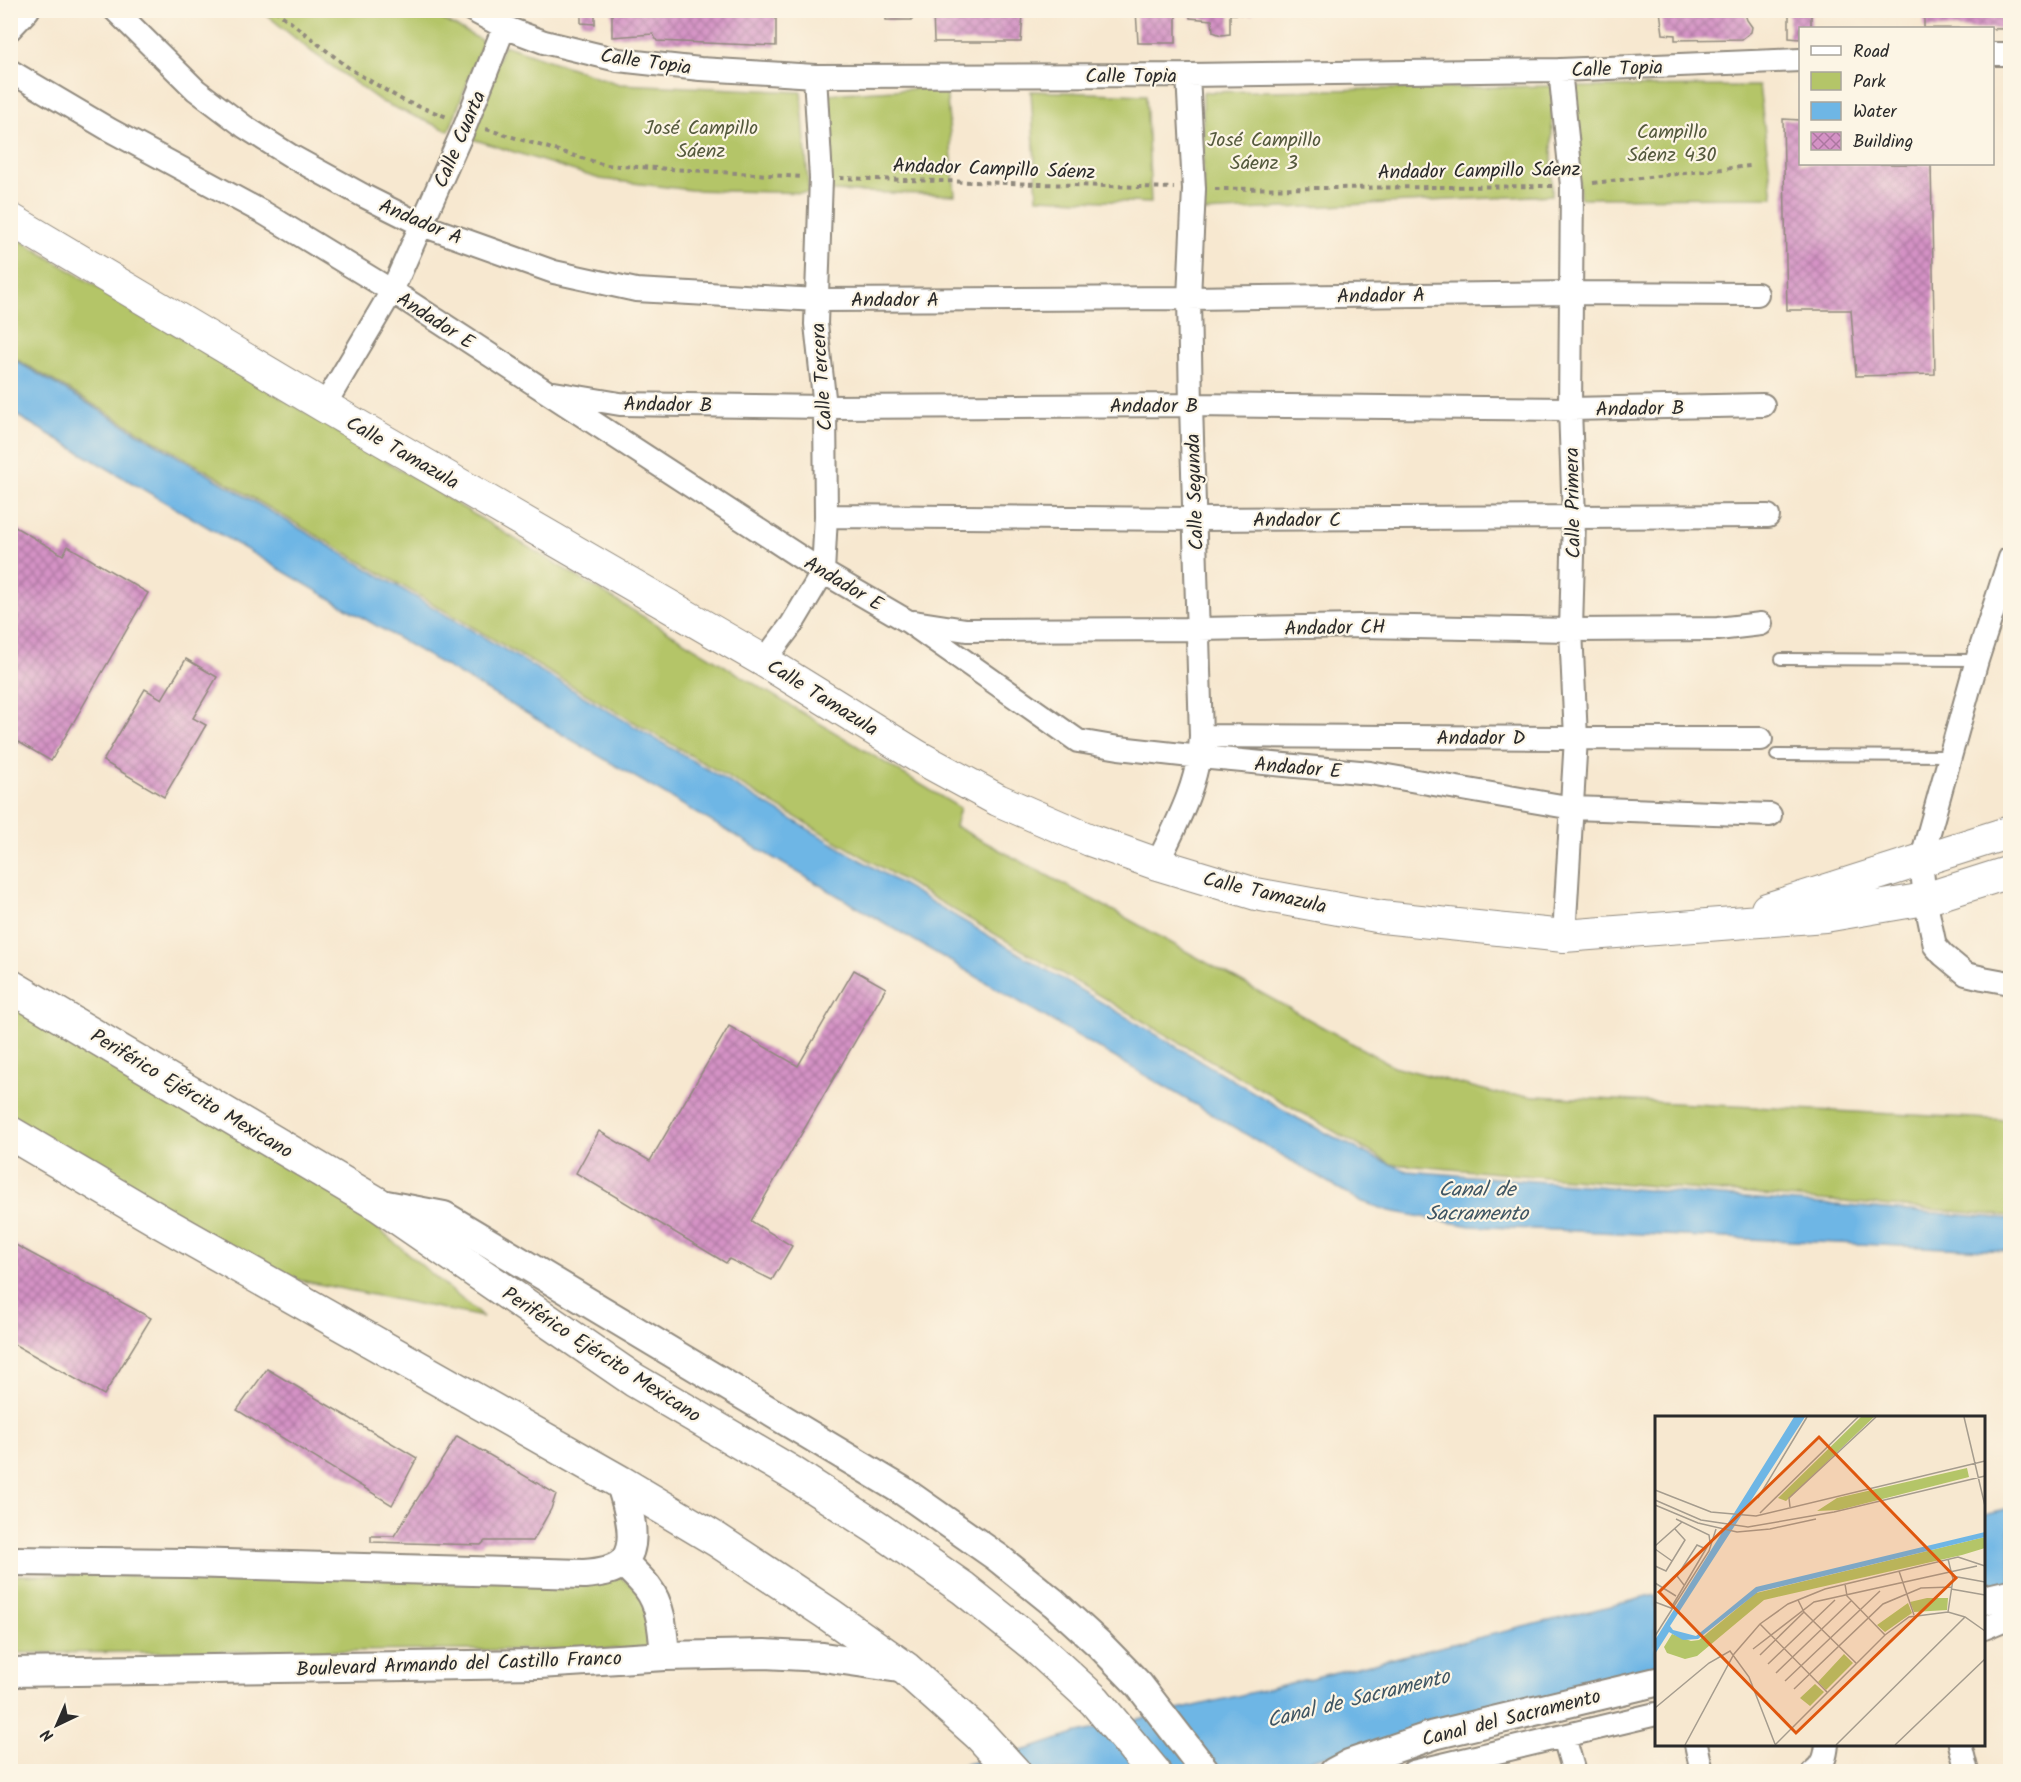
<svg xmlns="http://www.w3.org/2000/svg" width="2021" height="1782" font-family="Kalam,sans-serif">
  <defs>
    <pattern id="building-cross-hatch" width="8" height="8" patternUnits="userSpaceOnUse" patternTransform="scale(1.5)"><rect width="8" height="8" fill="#d492c5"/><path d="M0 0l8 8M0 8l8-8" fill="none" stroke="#ac77a0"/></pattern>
  </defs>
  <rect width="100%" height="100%" fill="#fcf5e5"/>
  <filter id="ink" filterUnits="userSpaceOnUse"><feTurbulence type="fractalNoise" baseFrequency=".0167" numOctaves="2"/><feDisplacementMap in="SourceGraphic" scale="12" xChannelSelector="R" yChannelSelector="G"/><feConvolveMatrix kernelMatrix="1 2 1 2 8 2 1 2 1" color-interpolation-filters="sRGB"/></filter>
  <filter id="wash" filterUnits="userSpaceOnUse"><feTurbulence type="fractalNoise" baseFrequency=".008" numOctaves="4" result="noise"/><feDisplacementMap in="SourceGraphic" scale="24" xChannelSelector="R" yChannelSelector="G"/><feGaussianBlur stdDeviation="1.35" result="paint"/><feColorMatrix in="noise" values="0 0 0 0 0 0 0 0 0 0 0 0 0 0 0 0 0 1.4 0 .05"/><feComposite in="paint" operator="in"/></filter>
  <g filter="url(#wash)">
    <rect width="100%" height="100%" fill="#f7e8d0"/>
    <!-- green -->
    <path fill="#b4c568" stroke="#70784a" stroke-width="1.5" d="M262,11H427L483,41L449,131L382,102L312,52Z
      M504,45L619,84L801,92L809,193L691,190L600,179L466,137Z
      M1552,86V195L1203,212V92Z
      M1759,86L1773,197L1580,198L1572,87Z
      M946,87L955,195L829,191L826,94Z
      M1031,91L1146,95L1151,203L1037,198Z
      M10,234L960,808L955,826L1110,909L1393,1066L1499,1094L2010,1120V1216L1391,1164L1175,1040L11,356Z
      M11,992L325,1184L483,1317L263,1273L11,1127Z
      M11,1575L619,1576L637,1589L653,1616L655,1649L11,1653Z"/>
    <!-- water -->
    <path fill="#6eb6e5" stroke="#4c7088" stroke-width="1.5" d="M11,358L1299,1119L1373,1157L1407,1171L2010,1219V1251L1470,1226L1390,1211L1360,1201L11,412Z
      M2010,1509V1584L1984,1591V1515Z
      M1656,1595V1673L1267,1771L934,1772L1029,1749L1074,1734L1212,1702Z"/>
    <g id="blocks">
      <!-- building -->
      <path fill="url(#building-cross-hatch)" d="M581,10H595V24L581,23Z
        M612,10H776V46L657,41L653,34L612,37Z
        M885,10H912V20H886Z
        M933,10H1037V12L1023,14L1021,42H934Z
        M1136,10H1176V43H1138Z
        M1190,10H1252L1253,15L1230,14V34L1221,35L1213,32L1212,20L1190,18Z
        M1660,10L1744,11L1747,20L1752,27L1751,32L1742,39L1675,40V35L1663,34Z
        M1789,10H1811V28H1800V39L1789,38Z
        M1924,10H2010V29L1924,28Z
        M1783,119L1800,120V164H1931L1935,374L1856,376L1851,310H1787Z
        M10,524L63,555L68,546L148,593L51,761L10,737Z
        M186,659L217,677L193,718L206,725L164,797L103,761L145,689L162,699Z
        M854,970L886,988L751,1221L792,1246L772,1280L729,1259L726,1263L576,1173L599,1131L650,1161L729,1026L798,1066Z
        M10,1242L151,1318L104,1395L10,1342Z
        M267,1369L417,1458L392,1505L237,1410Z
        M457,1436L556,1494L551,1509L533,1541H485L481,1545L371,1542V1536H394Z"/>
    </g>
  </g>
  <g filter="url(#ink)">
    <use href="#blocks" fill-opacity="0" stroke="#918a7e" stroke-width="1.5"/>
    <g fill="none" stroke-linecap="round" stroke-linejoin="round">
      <defs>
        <path id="service" d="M1781,659L1977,660
          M1776,755L1951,756"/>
        <path id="minor" d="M115,10L196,90L245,127L291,156L364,196L422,225L554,272L636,290L818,300L1189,298L1570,293L1757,294
          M472,10L504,27L544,42L618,60L700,69L815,76L1188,75L1560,70L1800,60
          M10,29L28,10
          M1992,54H2010
          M1560,70L1572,186L1570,409L1574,518L1571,630L1576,738L1564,936
          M10,71L110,130L264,213L392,291L823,572L909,622L1078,741L1119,748L1200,757L1370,773L1573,808L1770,815
          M554,393L620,404L825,407L1191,405L1570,409L1763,405
          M324,406L392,291L466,124L504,27
          M826,516L1195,519L1768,516
          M2010,558L1977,660L1921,861L1925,899L1935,946L1943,955L1966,974L1983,978L2010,983
          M914,622L966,630L1199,629L1360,626L1571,630L1718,629L1761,624
          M764,661L792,624L823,572L826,516L825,407L816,324L821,178L815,76
          M1201,736L1761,739
          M1157,864C1177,823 1199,783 1201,736L1191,405L1189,298L1194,189L1188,75
          M1984,1628L2010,1617
          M1564,1737L1574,1772
          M1696,1744L1702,1772
          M1960,1744L1967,1772
          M1413,1772L1656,1714
          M1814,1772C1824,1765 1826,1755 1827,1744"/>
        <path id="tertiary" d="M381,1204L444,1216L903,1491L997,1557L1054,1603L1100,1645L1139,1685L1206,1772
          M10,1561L186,1563L584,1574C597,1573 615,1571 624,1561C640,1542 627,1503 620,1482
          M623,1562C631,1570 640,1578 647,1587C662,1606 663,1633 665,1656
          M1984,1600L2010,1594
          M10,1672L539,1664L665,1656L764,1654L823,1657L906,1669
          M1334,1772L1349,1764L1434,1735L1656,1682"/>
        <path id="secondary" d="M10,219L324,406L764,661L917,756L998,800L1090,840L1157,864L1256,894L1382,917L1564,936L1825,916L1925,899L2010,872
          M1767,909L2010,832"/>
        <path id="trunk" d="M10,986L378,1204L634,1380L792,1473L877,1528L963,1588L1034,1645L1095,1701L1154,1772
          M10,1133L163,1223L620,1482L717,1540L827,1613L906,1669L980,1735L1014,1772"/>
      </defs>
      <!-- service casing -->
      <use href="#service" stroke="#918a7e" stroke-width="14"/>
      <!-- minor casing -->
      <use href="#minor" stroke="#918a7e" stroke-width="26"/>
      <!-- tertiary casing -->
      <use href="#tertiary" stroke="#918a7e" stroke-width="32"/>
      <!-- secondary casing -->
      <use href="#secondary" stroke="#918a7e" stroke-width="34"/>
      <!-- trunk casing -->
      <use href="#trunk" stroke="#918a7e" stroke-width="36"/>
      <!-- path -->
      <path stroke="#918a7e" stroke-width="4" stroke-dasharray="4.5 4.5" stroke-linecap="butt" d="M275,10L350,69L404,101L447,117
        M486,129L605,165L803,177
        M840,178L1174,188
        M1593,183L1750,166
        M1215,189L1552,186"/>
      <!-- service -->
      <use href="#service" stroke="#fff" stroke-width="10"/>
      <!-- minor -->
      <use href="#minor" stroke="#fff" stroke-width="22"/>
      <!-- tertiary -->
      <use href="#tertiary" stroke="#fff" stroke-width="28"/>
      <!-- secondary -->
      <use href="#secondary" stroke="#fff" stroke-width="32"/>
      <!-- trunk -->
      <use href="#trunk" stroke="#fff" stroke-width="33"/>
    </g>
  </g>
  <g text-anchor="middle" stroke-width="4.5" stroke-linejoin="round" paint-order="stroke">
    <!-- street labels -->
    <g font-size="20" fill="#2b2b2b" stroke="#fcf5e5">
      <text transform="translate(646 61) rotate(8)" y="7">Calle Topia</text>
      <text transform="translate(1617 68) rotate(-2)" y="7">Calle Topia</text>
      <text x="1131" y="82">Calle Topia</text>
      <text transform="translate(459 139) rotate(-67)" y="7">Calle Cuarta</text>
      <text transform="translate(994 168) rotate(2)" y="7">Andador Campillo Sáenz</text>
      <text transform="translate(1479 170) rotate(-1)" y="7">Andador Campillo Sáenz</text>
      <text transform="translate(421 221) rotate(23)" y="7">Andador A</text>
      <text transform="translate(1381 295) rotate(-1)" y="7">Andador A</text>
      <text x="895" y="306">Andador A</text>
      <text transform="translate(436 320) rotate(33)" y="7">Andador E</text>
      <text transform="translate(821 377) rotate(-94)" y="7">Calle Tercera</text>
      <text transform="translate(668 404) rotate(1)" y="7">Andador B</text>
      <text x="1154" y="412">Andador B</text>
      <text transform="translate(1640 408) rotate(-1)" y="7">Andador B</text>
      <text transform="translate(403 452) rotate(30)" y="7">Calle Tamazula</text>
      <text transform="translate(1194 492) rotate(-92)" y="7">Calle Segunda</text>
      <text transform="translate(1572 503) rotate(-91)" y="7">Calle Primera</text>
      <text x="1297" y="526">Andador C</text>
      <text transform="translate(844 583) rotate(31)" y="7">Andador E</text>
      <text transform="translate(1335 627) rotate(-1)" y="7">Andador CH</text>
      <text transform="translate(823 697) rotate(32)" y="7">Calle Tamazula</text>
      <text x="1481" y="744">Andador D</text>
      <text transform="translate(1298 767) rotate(5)" y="7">Andador E</text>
      <text transform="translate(1265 892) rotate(13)" y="7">Calle Tamazula</text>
      <text transform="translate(192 1093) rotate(31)" y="7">Periférico Ejército Mexicano</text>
      <text transform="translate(602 1354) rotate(33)" y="7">Periférico Ejército Mexicano</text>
      <text transform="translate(459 1663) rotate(-2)" y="7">Boulevard Armando del Castillo Franco</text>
      <text transform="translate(1511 1717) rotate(-14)" y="7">Canal del Sacramento</text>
    </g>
    <!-- park labels -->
    <g font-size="20" fill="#54593d" stroke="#fcf5e5">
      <text x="701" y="134">José Campillo<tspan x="701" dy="23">Sáenz</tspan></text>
      <text x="1672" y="138">Campillo<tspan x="1672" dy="23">Sáenz 430</tspan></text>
      <text x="1264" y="146">José Campillo<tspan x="1264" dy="23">Sáenz 3</tspan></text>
    </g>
    <!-- water labels -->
    <g font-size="21" font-style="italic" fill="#3f5563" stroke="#fcf5e5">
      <text x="1477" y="1196">Canal de<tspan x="1477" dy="24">Sacramento</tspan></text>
      <text transform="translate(1358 1698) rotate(-14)" y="7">Canal de Sacramento</text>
    </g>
  </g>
  <!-- overview -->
  <g transform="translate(1655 1416)">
    <rect width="330" height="330" fill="#f7e8d0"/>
    <path d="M206,1H219L131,85L123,82ZM312,52L314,61L184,94L162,95L182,82ZM330,121V132L307,139L109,184L42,240L30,243L12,237L9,231L17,218L36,225L44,224L101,177ZM272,182H293L292,194L259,196L255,186ZM253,187L257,197L230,216L222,209ZM189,238L198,247L171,274L163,266ZM160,268L169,276L155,290L145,282Z" fill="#b4c568"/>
    <path d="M139,1H150L15,210L18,214L41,220L101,171L330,116V121L103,176L43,223L28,224L14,216L0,238V224Z" fill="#6eb6e5"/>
    <path fill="none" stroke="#a59c8e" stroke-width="1.5" d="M309,1L330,90M0,74L56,96L101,100L330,45M103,82L152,1M0,84L46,104L93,111L179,96L330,60M0,89L43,107L82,116L115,113L161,103M135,91L134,82L221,1M105,97L203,1M0,130L27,106M0,133L17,145M0,150L11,155L30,124L20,113M244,155L259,199M297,160L330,166M0,167L21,180M190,168L192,180L230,219M29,169L22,160L42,129L51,133M296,173L330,179M143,184L149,196L201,247M0,186L16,192L55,126L54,119L21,103M293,196L298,163L293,143M105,208L172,276M0,220L54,135L61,113M98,233L159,186L322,150M105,239L149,196M113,248L180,184M121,257L196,185M130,265L225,175M139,273L228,188L266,172L297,171M0,292L54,247L75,235L94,261L120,328M30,329L79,238L105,208L133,188L170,173L303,141L330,150M120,329L230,219L254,201L293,196L310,201L330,215M181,329L310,201M240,329L330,243"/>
    <path fill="#df570e" fill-opacity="0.15" stroke="#df570e" stroke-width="3" d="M164,21L301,162L141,317L4,176Z"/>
    <rect width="330" height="330" fill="none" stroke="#2b2b2b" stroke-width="3"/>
  </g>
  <!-- margin -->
  <rect width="2021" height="1782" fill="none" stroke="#fcf5e5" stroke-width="36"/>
  <!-- legend -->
  <rect x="1799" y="27" width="195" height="138" fill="#fcf5e5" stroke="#a8a49b" stroke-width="1.5"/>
  <rect x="1811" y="46" width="30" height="9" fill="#ffffff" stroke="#a8a49b" stroke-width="1.5"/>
  <text x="1853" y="57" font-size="18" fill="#2b2b2b">Road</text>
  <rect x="1811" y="72" width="30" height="18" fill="#b4c568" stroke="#a8a49b" stroke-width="1.5"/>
  <text x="1853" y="87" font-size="18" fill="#2b2b2b">Park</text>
  <rect x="1811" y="102" width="30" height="18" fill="#6eb6e5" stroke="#a8a49b" stroke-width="1.5"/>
  <text x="1853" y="117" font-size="18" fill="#2b2b2b">Water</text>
  <rect x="1811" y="132" width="30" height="18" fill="url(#building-cross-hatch)" stroke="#a8a49b" stroke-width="1.5"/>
  <text x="1853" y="147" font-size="18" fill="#2b2b2b">Building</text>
  <!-- north arrow -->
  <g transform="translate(57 1725) rotate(224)" stroke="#fcf5e5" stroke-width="4.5" paint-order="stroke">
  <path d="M0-4.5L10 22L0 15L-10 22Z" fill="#2b2b2b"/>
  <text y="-9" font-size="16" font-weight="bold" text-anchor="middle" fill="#2b2b2b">N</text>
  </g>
</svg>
